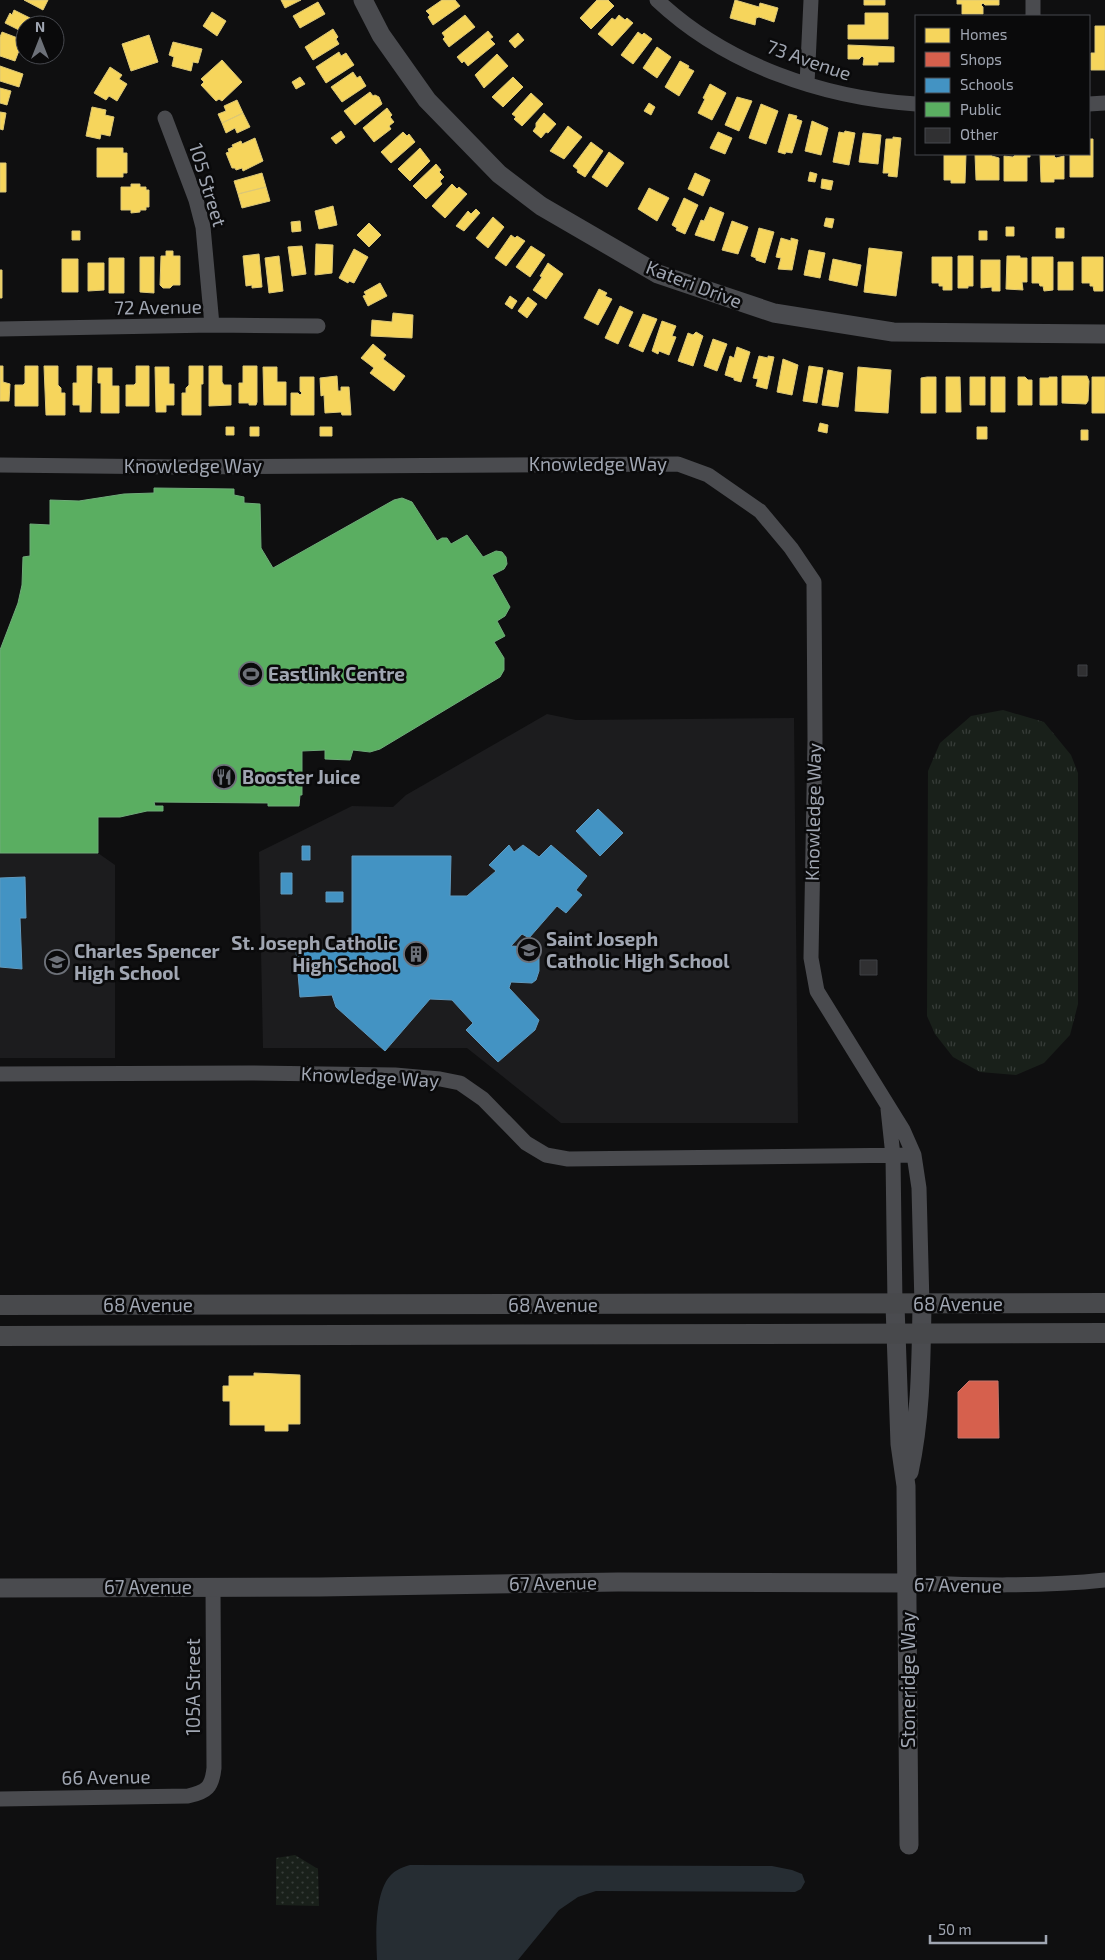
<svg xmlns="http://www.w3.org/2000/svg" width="1105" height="1960" font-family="'Exo 2',sans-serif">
  <defs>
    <pattern id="grass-tufts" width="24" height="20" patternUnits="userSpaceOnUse" patternTransform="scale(1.25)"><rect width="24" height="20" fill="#19201a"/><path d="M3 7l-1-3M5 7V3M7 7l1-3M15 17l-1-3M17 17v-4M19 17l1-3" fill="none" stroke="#373d39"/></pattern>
    <pattern id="park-dots" width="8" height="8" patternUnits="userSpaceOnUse" patternTransform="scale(1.25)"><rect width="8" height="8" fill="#19201a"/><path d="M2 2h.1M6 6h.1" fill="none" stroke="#373d39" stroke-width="1.8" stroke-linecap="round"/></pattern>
  </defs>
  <rect width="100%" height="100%" fill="#0f0f10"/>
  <!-- built -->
  <path fill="#1c1c1e" d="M547,714L576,720L794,718L798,1123H561L467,1048H263L259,852L352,806L393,807L406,795Z
    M0,853H98L115,865V1058H0Z"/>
  <!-- grass -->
  <path fill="url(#grass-tufts)" d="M1003,710L1044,722L1071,755L1078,773V1004L1070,1035L1044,1063L1016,1075L980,1072L953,1057L935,1034L927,1016L928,771L940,743L971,716Z"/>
  <!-- park -->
  <path fill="url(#park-dots)" d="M295,1855L318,1869L319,1906L276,1905V1858Z"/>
  <!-- water -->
  <path fill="#262d33" d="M410,1865L772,1866L792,1870L802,1874L805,1882L801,1889L795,1892L596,1891L578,1897L559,1910L518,1960H377C376,1937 374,1894 390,1876C395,1870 403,1867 410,1865Z"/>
  <!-- homes -->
  <path fill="#f6d55c" stroke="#dcc776" d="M24,0H48L43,10Z
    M281,0H301L285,8Z
    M442,0H455L460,6L433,25L428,17L430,15L426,11Z
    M597,0H608L614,6L591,29L580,18Z
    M735,0L759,7L760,3L778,8L774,22L759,17L756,18L755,25L730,18Z
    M864,0H885V5H864Z
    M957,0H999V5H985L983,3L981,5L983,7V14H962V4H957Z
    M318,2L325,14L300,28L293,16Z
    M14,10L40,23L39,25H25V33L5,23L10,13L12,15Z
    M212,12L226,21L217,36L203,26Z
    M865,13H888V39H848V25H865Z
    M465,15L475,27L449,47L443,39L445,37L442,33Z
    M619,15L625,20L627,18L633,23L612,46L598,34L612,18L615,20Z
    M1095,26H1105V70H1091V53H1095Z
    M333,29L338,37L336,39L339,44L313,60L305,47Z
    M488,31L493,37L490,39L495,44L468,66L464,61L462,63L457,57Z
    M2,32L23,40L15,61L0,56V37Z
    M638,32L642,35L644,33L652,39L633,64L621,55Z
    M518,33L524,40L515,48L509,41Z
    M149,35L158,62L131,71L122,44Z
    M173,42L202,49L198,63L193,62L191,71L172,66L174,57L169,55Z
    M848,45L894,47V62H878V65H863L864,58L862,56L859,59H848Z
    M657,47L671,57L657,78L643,68Z
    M339,52L341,56L346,53L354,65L326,83L316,67Z
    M497,54L508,66L484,88L475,75Z
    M222,60L242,82L222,101L219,99L216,101L201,85L204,82L201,79Z
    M680,61L689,66L688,68L694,71L679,96L665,87Z
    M0,66L23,74L19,87L0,81Z
    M110,67L122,75L119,79L127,84L117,101L109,96L106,100L94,93Z
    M353,72L357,78L360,76L366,86L342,102L331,87Z
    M300,77L305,84L296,89L292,82Z
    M513,77L523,87L503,107L492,97Z
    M710,84L726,93L712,120L698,113L705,99L703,98Z
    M0,88L11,91L7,105L0,103Z
    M370,92L373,96L375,95L379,97L382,104L355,125L344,111Z
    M531,93L543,104L522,126L514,119L516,117L512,114Z
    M737,97L752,101L739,131L725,125Z
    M237,100L243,113L222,123L218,114L226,111L224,106Z
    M649,103L655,107L651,115L644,111Z
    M761,104L778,111L766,144L749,138Z
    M92,107L106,110L105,115L114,117L110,136L101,134L100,139L86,136Z
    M387,108L392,115L390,117L394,122L389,126L391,129L374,142L363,128Z
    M0,112L6,113L3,130L0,129Z
    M243,113L250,127L237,133L235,128L226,133L222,123Z
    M544,113L556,124L548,133L546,132L541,138L533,131L536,127V123Z
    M789,114L797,116L796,119L802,121L792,153L786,152L785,154L778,152Z
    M812,121L828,128L821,155L805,151Z
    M568,126L582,137L564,159L550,151Z
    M341,131L345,137L336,144L331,138Z
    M845,131L855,133L849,165L833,162L839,132L844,133Z
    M403,132L407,136L409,134L415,142L391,163L381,152Z
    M718,132L732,138L725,154L710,148Z
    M863,133L881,135L878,164L859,162Z
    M893,137L901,138L897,177L888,176L889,173H883L886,139H893Z
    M255,138L263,161L243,171L242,168L236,170L235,168H232L226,153L229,152L228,149L233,147L232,145L241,141L242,144Z
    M1089,139H1093V177H1070V154H1089Z
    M591,142L603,151L585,177L577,172L578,170L573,166Z
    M97,148H123V153H127V173H123V177H97Z
    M420,148L430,161L410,181L398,169Z
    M609,152L624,163L607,187L592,177Z
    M951,154H966L965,183H951V180H944V155Z
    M975,154H990L992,156L999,158V180H976Z
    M1016,154H1030V157H1027V181H1004V156L1013,157Z
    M1040,154H1056L1054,156L1056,158L1064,156V179H1054V182H1041Z
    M0,163H6V192H0Z
    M436,164L441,170L439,172L444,177L440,181L442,184L426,199L413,186Z
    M810,172L817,174L815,182L808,181Z
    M262,173L266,187L238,194L234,181Z
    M695,173L710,180L703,196L688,189Z
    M822,179L833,181L831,190L821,188Z
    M131,184H140V187H146V190H149V207H146V210H140V212L131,213V210H121V187H131Z
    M452,184L457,189L459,187L467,194L445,218L432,206Z
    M266,187L270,201L242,208L238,194Z
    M649,188L669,198L657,221L638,209Z
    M684,198L698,205L685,234L676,230L677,228L672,225Z
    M333,206L337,225L319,229L315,211Z
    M710,207L724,213L714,241L695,235L701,220L704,221Z
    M476,209L480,213L464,231L456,226L468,211L471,214Z
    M493,217L504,227L488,248L476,238Z
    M826,218L834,219L832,228L824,226Z
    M300,221L301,231L292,232L291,222Z
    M732,221L748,227L738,254L722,250Z
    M369,223L381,235L369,247L357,235Z
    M1006,227H1014V236H1006Z
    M759,228L774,232L765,263L756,260V258L751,256Z
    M1056,228H1064V238H1056Z
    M72,231H80V240H72Z
    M979,231H987V240H979Z
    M511,235L515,238L517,236L525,241L506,266L495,258Z
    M781,238L791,241V238L798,240L792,270L778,269L781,258L776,257Z
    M316,244L333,245L332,273L315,275Z
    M302,246L306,274L292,276L288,247Z
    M531,246L545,255L530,277L516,267Z
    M869,248L902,252L896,296L864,292Z
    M354,249L368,257L354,283L349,281L348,283L339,278Z
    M809,250L825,253L820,278L804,275Z
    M166,251H173V256H180V285H173L170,288H163L160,285L161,256H166Z
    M259,254L262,287L252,288V285L246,286L243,256Z
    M279,256L283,291L269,293L265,258Z
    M958,256H973V286H968V288H958Z
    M1007,256H1020V258H1027V282H1022L1023,290L1006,289Z
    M140,257H154V293L140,292Z
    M932,257H952V290H943V286H939V283H932Z
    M1032,257H1053V290L1044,291L1043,286H1040L1039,283H1032Z
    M1082,257H1103V291H1094L1093,286H1090V283H1082Z
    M109,258H124V293H109Z
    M62,259H78V292H62Z
    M833,259L861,265L857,286L829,280Z
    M981,260H1000V291H992V287L981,288Z
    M1058,262H1073V290H1058Z
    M88,263H104V290L88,291Z
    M548,263L563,274L546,299L533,290L542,277L540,276Z
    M0,270H2V298H0Z
    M380,283L387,296L368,306L363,296L366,295L364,292Z
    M599,289L607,293L605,296L612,299L598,325L584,318Z
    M510,296L517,301L512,309L505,304Z
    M528,297L537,304L527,318L518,311Z
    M620,306L633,312L618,344L605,338Z
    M393,313L413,315L412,338L371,336L372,320L392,322Z
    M643,314L657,319L643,352L629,346Z
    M662,321L676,326L672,336L676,337L669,355L659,351L658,354L652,351Z
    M696,332L703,336L693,366L678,361L688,333L693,335Z
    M713,339L727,344L717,371L704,366Z
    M373,344L386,355L383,359L405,376L394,391L370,373L374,368L361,358Z
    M737,347L750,352L741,382L734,380V378L725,375L730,356L734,358Z
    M759,356L768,358V356L774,357L767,389L756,386L758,379L753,378Z
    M783,359L798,365L792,395L777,392Z
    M0,366H3V382L10,384L9,401H0Z
    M25,366H38V406H15V385H23L25,383Z
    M44,366H58V385L61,388V393H65V415H46Z
    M77,366H92L91,412H80V405H73V383H77Z
    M136,366H149V406H126V385H134L136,383Z
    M189,366H203V384H201V415H182V393H186V388L189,385Z
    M209,366H222V382L224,385H231V405L209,406Z
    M243,366H257V402L256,405H249V403H239V383H243Z
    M809,366L823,368L817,403L803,401Z
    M155,367H169V384H174V405H166V412H156Z
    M263,367H277V382H286V405H264Z
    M858,367L891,370L888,413L855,411Z
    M98,368H112V386H119V413H101V383H98Z
    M828,370L843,373L838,407L822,405Z
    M337,376L338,391H341V387H349L351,415H342L341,412L325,413L324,395L321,396L320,378Z
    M1062,376H1087L1089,381L1088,401L1086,404L1062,403Z
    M300,377H314V415H291V393H298L300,395L302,393L300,391Z
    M927,377H936V413H921V378Z
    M946,377H960L961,412H946Z
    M970,377H985V405H970Z
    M991,377H1005V412H991Z
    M1018,377H1025L1028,380H1032V405H1018Z
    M1049,377H1057V405H1040V378H1049Z
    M1092,377H1105V413H1092Z
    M820,423L828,425L827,433L818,431Z
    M226,427H234V435H226Z
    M250,427H259V436H250Z
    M320,427H332V436H320Z
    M977,427H987V439H977Z
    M1081,430H1088V440H1081Z
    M254,1373L300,1375V1424H288V1431H265V1425H230V1401H223V1386H229V1376H254Z"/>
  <!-- shops -->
  <path fill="#d6604d" stroke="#c6756b" d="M969,1381H998L999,1438H958V1392Z"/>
  <!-- schools -->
  <path fill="#4393c3" stroke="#5f99be" d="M598,809L623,833L600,856L576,831Z
    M509,845L514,852L523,845L539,857L551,845L587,876L576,890L582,895L566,913L557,906L529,938L522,934L511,946L529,947L539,956V971L536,980L532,983L511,982L509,988L539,1020L535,1030L498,1062L466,1030L473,1023L452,1000L430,999L385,1051L336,1007L332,995L300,997L296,950H335L352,946V856H451L450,896H467L496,871L489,865Z
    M302,846H310V860H302Z
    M281,873H292V894H281Z
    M25,877L26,918H20L22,969L0,967V878Z
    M326,892H343V902H326Z"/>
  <!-- public -->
  <path fill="#5aae61" stroke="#6fac79" d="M154,488L234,489V495L244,497V503L260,504L261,548L273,568L394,500L402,498L412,502L437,541L442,538H447L451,544L467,535L483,557L496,551L502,552L506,557L507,564L504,569L492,575L510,607L505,616L497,621L505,636L494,642L504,658V670L500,677L380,749L370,752L353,750L350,760L325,759V750L302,751V795H300L299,806H268V803L154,802L155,806H163V811H147L120,817H98V853H0V650L18,603L22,585L23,557L30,556V524L50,525V500L79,501L124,494L154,493Z"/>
  <!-- building -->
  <path fill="#303032" stroke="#3e4044" d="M1078,665H1087V676H1078Z
    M860,960H877V975H860Z"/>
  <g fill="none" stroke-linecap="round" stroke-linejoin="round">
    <!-- minor -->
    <path stroke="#4a4b4f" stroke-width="15" d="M657,0C726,65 823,98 916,104
      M1033,0V16
      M807,84L811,0
      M1089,104L1105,103
      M165,118L196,200L203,227L212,325
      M0,329L212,325L318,326
      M0,465L180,467L678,464L708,475L760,511L791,548L814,582L815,740L811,958L817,991L903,1130L914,1155L919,1188L922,1305
      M0,1074L250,1073L395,1075L440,1079L460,1083L483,1099L526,1143L546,1155L568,1159L914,1155
      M888,1109L893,1156L895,1305
      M907,1583C974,1585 1039,1587 1105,1580
      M0,1799L188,1796C207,1792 212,1787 214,1768L213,1587"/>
    <!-- tertiary -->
    <path stroke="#4a4b4f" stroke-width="19" d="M363,0L381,35L427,100L499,174L541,206L658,274L774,313L893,332L1105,334
      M895,1305L900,1444L906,1486L909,1845
      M909,1472C921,1417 921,1361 922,1305
      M0,1588L320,1587L618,1582L907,1583"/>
    <!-- secondary -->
    <path stroke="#48494c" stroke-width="20" d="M0,1305L1105,1303
      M0,1336L1105,1333"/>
  </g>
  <!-- icons -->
  <defs>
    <symbol id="stadium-ring" viewBox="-11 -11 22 22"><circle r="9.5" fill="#0a0a0b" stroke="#6d7179" stroke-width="1.5"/><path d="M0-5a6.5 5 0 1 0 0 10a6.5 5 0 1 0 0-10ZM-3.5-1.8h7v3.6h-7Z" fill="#6d7179"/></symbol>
    <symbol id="restaurant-ring" viewBox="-11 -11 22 22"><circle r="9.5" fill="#0a0a0b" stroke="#6d7179" stroke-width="1.5"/><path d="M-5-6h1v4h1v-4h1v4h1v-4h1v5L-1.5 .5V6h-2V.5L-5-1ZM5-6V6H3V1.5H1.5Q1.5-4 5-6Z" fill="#6d7179"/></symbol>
    <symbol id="school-ring" viewBox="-11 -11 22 22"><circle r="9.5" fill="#0a0a0b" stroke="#6d7179" stroke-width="1.5"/><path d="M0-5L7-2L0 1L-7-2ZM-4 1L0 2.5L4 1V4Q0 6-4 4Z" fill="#6d7179"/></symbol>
    <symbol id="building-ring" viewBox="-11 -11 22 22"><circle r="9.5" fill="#0a0a0b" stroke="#6d7179" stroke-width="1.5"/><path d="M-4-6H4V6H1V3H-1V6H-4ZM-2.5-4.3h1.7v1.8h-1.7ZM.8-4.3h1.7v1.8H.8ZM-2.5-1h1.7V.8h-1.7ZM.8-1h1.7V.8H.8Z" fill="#6d7179"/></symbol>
  </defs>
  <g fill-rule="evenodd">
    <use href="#stadium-ring" x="237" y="660" width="28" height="28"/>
    <use href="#restaurant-ring" x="210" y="763" width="28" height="28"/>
    <use href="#school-ring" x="515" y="936" width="28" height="28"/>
    <use href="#building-ring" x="402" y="940" width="28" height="28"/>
    <use href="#school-ring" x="43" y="948" width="28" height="28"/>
  </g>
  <g text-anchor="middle" stroke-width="5" stroke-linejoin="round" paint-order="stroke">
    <!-- street labels -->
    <g font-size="19" fill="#a0a6b2" stroke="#0a0a0b">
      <text transform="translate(809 60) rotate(19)" y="7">73 Avenue</text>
      <text transform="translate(208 185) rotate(73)" y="7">105 Street</text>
      <text transform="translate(694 284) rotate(21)" y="7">Kateri Drive</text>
      <text transform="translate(158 307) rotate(-1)" y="7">72 Avenue</text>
      <text x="598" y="471">Knowledge Way</text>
      <text x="193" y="473">Knowledge Way</text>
      <text transform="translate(813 812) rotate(-89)" y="7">Knowledge Way</text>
      <text transform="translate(370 1077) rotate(3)" y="7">Knowledge Way</text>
      <text x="958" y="1311">68 Avenue</text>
      <text x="148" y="1312">68 Avenue</text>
      <text x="553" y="1312">68 Avenue</text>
      <text transform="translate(553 1583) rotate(-1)" y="7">67 Avenue</text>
      <text transform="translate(958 1585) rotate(1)" y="7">67 Avenue</text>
      <text x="148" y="1594">67 Avenue</text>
      <text transform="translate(908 1680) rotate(-90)" y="7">Stoneridge Way</text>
      <text transform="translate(193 1687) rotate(-90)" y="7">105A Street</text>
      <text transform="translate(106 1777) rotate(-1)" y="7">66 Avenue</text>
    </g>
    <!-- poi labels -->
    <g font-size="19" font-weight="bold" fill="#a0a6b2" stroke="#0a0a0b" text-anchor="start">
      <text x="268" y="681">Eastlink Centre</text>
      <text x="242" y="784">Booster Juice</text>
      <text x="546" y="946">Saint Joseph<tspan x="546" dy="22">Catholic High School</tspan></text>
      <text x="398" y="950" text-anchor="end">St. Joseph Catholic<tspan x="398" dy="22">High School</tspan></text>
      <text x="74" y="958">Charles Spencer<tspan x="74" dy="22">High School</tspan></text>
    </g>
  </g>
  <!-- legend -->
  <rect x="915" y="15" width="175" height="140" fill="#0a0a0b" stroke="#46484e"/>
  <rect x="925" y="28" width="25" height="15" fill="#f6d55c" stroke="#46484e"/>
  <text x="960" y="40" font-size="15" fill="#a0a6b2">Homes</text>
  <rect x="925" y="52" width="25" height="15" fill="#d6604d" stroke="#46484e"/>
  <text x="960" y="65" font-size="15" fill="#a0a6b2">Shops</text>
  <rect x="925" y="78" width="25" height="15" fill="#4393c3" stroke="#46484e"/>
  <text x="960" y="90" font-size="15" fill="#a0a6b2">Schools</text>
  <rect x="925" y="102" width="25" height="15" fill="#5aae61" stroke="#46484e"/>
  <text x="960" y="115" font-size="15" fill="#a0a6b2">Public</text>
  <rect x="925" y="128" width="25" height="15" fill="#303032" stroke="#46484e"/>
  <text x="960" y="140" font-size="15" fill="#a0a6b2">Other</text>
  <!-- north arrow -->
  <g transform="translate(40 40)"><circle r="24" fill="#0a0a0b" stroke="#46484e"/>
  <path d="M0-4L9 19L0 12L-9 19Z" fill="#6d7179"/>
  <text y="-8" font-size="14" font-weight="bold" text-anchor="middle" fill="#a0a6b2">N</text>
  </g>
  <!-- scale -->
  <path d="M930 1935v8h116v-8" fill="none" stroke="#a0a6b2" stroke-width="2.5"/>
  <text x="938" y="1935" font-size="15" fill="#a0a6b2" stroke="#0a0a0b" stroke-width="4" paint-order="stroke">50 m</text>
</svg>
